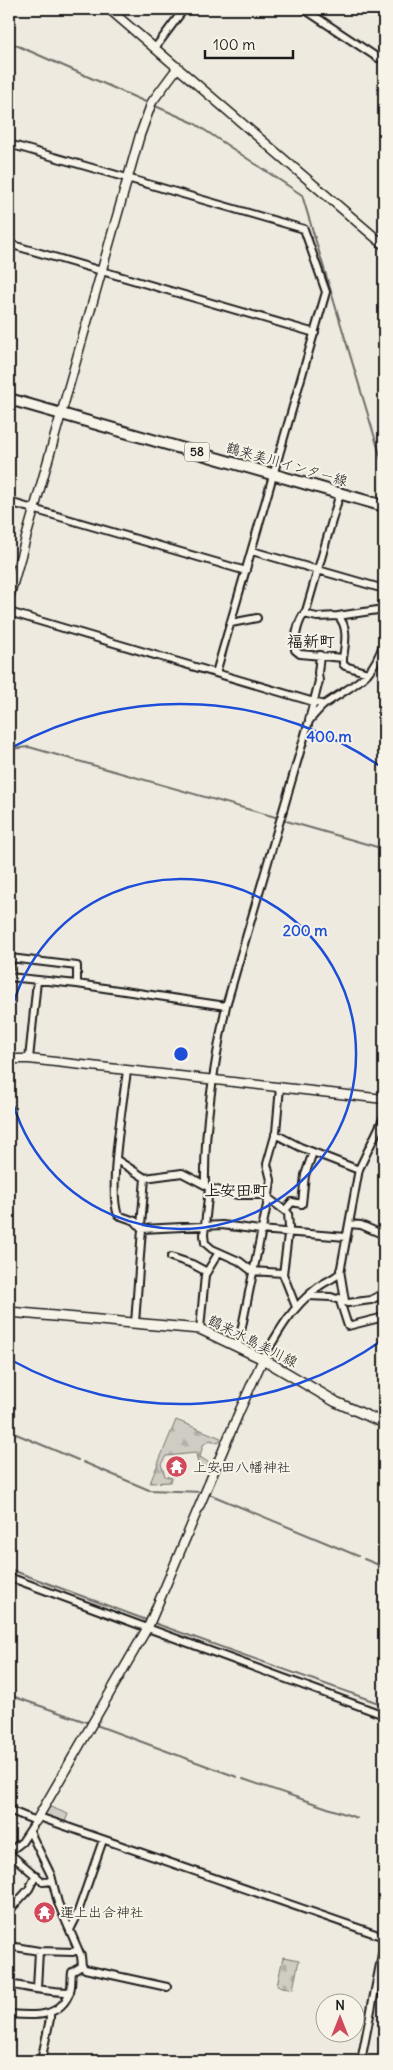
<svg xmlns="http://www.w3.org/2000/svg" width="393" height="2070" font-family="Delius,'Klee One',sans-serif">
  <defs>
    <pattern id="grass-tufts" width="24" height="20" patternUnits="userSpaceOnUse" patternTransform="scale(1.25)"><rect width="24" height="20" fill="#cfccc3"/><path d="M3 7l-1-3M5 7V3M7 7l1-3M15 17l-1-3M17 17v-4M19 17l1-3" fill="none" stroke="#b1afa7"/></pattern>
    <pattern id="forest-firs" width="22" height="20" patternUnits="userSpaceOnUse" patternTransform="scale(1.25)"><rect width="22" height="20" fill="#cfccc3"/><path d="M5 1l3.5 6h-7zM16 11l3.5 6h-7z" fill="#b1afa7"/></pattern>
    <pattern id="cemetery-stones" width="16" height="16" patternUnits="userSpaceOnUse" patternTransform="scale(1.25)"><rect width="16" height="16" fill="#cfccc3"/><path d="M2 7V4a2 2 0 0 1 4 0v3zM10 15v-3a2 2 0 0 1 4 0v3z" fill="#b1afa7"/></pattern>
  </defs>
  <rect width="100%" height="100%" fill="#eeeae0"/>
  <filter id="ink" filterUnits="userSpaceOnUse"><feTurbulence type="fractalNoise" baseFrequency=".02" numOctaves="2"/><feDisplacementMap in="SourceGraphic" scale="10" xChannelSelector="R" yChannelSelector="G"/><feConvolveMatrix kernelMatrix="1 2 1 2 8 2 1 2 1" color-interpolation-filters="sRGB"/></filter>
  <g filter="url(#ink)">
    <!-- grass -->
    <path fill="url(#grass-tufts)" stroke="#767470" d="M48,1806L68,1814L65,1822L44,1815Z"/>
    <!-- forest -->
    <path fill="url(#forest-firs)" stroke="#767470" d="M176,1420L221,1438L218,1443L210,1440L203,1445L200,1457L211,1464L208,1468L198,1464L196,1453L166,1456L161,1464L165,1476L172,1478L171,1482L150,1483Z"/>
    <!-- cemetery -->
    <path fill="url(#cemetery-stones)" stroke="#767470" d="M283,1957L299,1960L293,1989L277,1986Z"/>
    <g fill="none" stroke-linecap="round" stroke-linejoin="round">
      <!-- stream -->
      <path stroke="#6f6d69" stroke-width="2" d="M9,42L148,103
        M153,105L194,123L302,195L384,468
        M9,749L29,747L279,818
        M283,820L384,849
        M9,1431L78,1460
        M83,1462L149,1490L202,1492
        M209,1494L358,1556
        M364,1559L384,1567
        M9,1569L149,1621
        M154,1623L384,1705
        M9,1695L89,1723
        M96,1725L237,1777
        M243,1779L357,1818"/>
      <defs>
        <path id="minor" d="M304,9L378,58
          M155,48L184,9
          M9,144L304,229L326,292L216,673
          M9,244L315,333
          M9,502L246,571
          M252,551L384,589
          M9,612L324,705
          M304,614L317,617L338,616C349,627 345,644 343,658L300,654L295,650C295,636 297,622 306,611L340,493
          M338,616L384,609
          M231,623L257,618
          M343,658V664L345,666L368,673
          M309,720L319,681L318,673L320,655
          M9,968L10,958L77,966V984
          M9,977L77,984L226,1006
          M29,1059L37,981
          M127,1071C123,1102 108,1190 118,1215L135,1221L142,1229L222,1225L260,1230L346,1237
          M275,1134L300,1147L359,1170
          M117,1160L145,1178L182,1173L205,1185
          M209,1188L237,1195H269L238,1346
          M269,1195L271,1180L267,1164L276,1132L280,1087
          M268,1198L288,1213L289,1227L283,1274L296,1307
          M286,1209L292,1202L302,1204L305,1175L313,1152
          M349,1224L361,1225L384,1235
          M141,1226L145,1178
          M171,1257L192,1264L207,1272
          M340,1270L345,1301
          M283,1273L252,1271L239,1261L212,1249L205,1243L204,1235L209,1188L205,1185C204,1126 214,1065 226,1006L309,721C314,715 319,709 325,704C355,683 372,680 384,642
          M308,1296L331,1297L348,1303L371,1300L384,1293
          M339,1298L348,1326L384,1317
          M135,1323L142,1229
          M200,1329L205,1275L219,1252
          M263,1359C278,1332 292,1307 317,1288C324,1282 332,1280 340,1273L359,1169L384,1117
          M9,1577L384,1715
          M9,1810L36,1821L22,1842L9,1852
          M39,1817L384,1937
          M30,1832L51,1875L58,1903L81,1956L82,1966
          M9,1853L43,1882L52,1881
          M9,1911L29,1889L36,1875
          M70,1930L75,1920L103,1840
          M9,1946L39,1951L73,1952L78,1949
          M82,1966L85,1969L167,1987
          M9,1984C29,1988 49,1992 70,1992
          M37,1988L39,1951
          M9,2014C32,2016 61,2019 70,1991C72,1986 71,1978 72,1972L82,1966
          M41,2061L50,2019V2013
          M361,2061L384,1944"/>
        <path id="tertiary" d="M109,9L384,245
          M9,598L140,135L152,102L178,67
          M9,1059H29L384,1099
          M36,1821L149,1625L240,1410L263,1359"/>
        <path id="secondary" d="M9,1312L200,1329L263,1359L336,1402L384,1423"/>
        <path id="primary" d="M9,399L384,506"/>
      </defs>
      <!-- minor casing -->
      <use href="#minor" stroke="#1c1c1c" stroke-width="10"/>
      <!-- tertiary casing -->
      <use href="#tertiary" stroke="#1c1c1c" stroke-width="11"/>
      <!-- secondary casing -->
      <use href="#secondary" stroke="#1c1c1c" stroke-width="12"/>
      <!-- primary casing -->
      <use href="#primary" stroke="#1c1c1c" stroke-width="14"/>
      <!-- minor -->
      <use href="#minor" stroke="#f7f3e8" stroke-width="6"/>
      <!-- tertiary -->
      <use href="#tertiary" stroke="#f7f3e8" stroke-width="8"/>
      <!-- secondary -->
      <use href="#secondary" stroke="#f7f3e8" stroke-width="9"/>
      <!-- primary -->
      <use href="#primary" stroke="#f7f3e8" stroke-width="10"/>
    </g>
  </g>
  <!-- distance rings -->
  <g fill="none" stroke="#1d4ed8" stroke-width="2.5">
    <path d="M9 1022A175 175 0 1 1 9 1086"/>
    <path d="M384 1339A350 350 0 0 1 11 1360M11 748A350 350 0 0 1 384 769"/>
  </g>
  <!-- icons -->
  <defs>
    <symbol id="temple-disc" viewBox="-11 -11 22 22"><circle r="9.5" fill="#d1495b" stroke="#f7f3e8"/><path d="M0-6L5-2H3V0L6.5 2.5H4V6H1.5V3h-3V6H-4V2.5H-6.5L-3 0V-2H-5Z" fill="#fff"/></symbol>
  </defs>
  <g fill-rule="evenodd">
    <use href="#temple-disc" x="164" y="1454" width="25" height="25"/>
    <use href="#temple-disc" x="32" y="1900" width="25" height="25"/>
  </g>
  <g text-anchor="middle" stroke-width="4" stroke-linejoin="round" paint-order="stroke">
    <!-- shield labels -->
    <rect fill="#f7f3e8" stroke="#5e5c59" stroke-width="1" x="184.5" y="442.5" width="25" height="19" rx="4"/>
    <g font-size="12" font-weight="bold" fill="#1c1c1c">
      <text x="197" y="456">58</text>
    </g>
    <!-- street labels -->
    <g font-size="14" fill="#1c1c1c" stroke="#f7f3e8">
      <text transform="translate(287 464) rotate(16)" y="5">鶴来美川インター線</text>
      <text transform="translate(253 1341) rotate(27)" y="5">鶴来水島美川線</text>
    </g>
    <!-- poi labels -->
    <g font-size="14" fill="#1c1c1c" stroke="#f7f3e8" text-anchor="start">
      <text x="193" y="1472">上安田八幡神社</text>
      <text x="60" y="1917">運上出合神社</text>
    </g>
    <!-- quarter labels -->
    <g font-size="16" font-weight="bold" fill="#1c1c1c" stroke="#f7f3e8">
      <text x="311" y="647">福新町</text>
      <text x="236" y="1196">上安田町</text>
    </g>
  </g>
  <circle cx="181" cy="1054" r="8" fill="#1d4ed8" stroke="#f7f3e8" stroke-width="2.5"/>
  <g font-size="15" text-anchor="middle" font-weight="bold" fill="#1d4ed8" stroke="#f7f3e8" stroke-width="4" stroke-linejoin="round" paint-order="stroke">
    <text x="329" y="742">400 m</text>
    <text x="305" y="936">200 m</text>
  </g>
  <!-- margin -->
  <rect width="393" height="2070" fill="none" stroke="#f7f3e8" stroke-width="30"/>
  <rect x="15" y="15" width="363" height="2040" fill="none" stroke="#1c1c1c" stroke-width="2" filter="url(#ink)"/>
  <!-- north arrow -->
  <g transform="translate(340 2018)"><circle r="24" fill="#f7f3e8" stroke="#9f9d96"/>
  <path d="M0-4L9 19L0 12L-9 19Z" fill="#d1495b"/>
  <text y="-8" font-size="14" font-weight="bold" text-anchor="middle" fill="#1c1c1c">N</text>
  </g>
  <!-- scale -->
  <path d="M205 50v8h88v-8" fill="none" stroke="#1c1c1c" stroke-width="2.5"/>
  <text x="213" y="50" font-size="15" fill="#1c1c1c" stroke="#f7f3e8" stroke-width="4" paint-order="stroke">100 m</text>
</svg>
